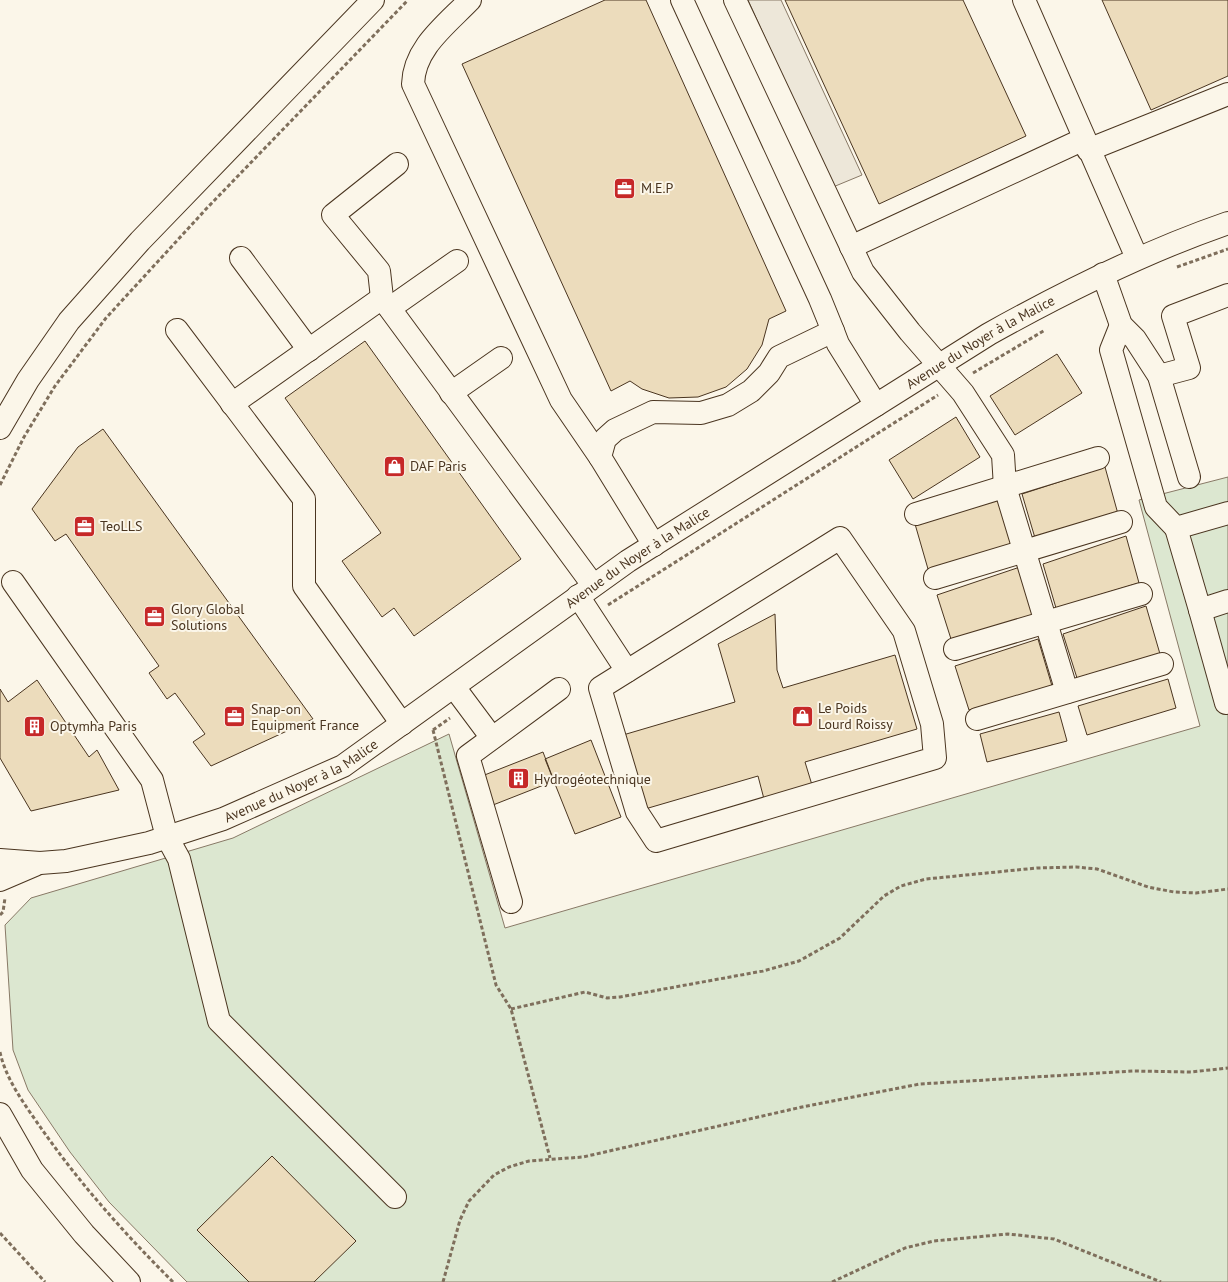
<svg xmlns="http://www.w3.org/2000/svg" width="1228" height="1282" font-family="'PT Sans',sans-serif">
  <rect width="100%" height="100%" fill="#fbf6e9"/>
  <!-- green -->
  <path fill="#dce7d0" stroke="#887966" d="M1228,477V1282H187L109,1202L70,1152L28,1090L13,1050L5,925L31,898L233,838L449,734L505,928L1200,726L1139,500Z"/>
  <!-- parking -->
  <path fill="#ede7d9" stroke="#887966" d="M748,0H781L862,175L833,187Z"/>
  <!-- building -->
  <path fill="#ecdcbc" stroke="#4a3520" d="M605,0H646L786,311L769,319L762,345L747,369L726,387L698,397L669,398L642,389L630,381L611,391L462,64Z
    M785,0H963L1026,136L879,204Z
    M1102,0H1228V76L1151,110Z
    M365,341L521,559L414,636L394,608L382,617L342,561L381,533L285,398Z
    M1057,354L1082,393L1015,435L990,396Z
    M956,417L980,457L913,499L889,460Z
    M103,429L313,719L211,766L193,742L205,734L175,693L167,699L149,673L159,666L66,534L55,541L32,509L78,447Z
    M1105,467L1118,514L1035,538L1022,494Z
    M998,497L1011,544L928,569L915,524Z
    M1126,536L1139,583L1056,608L1043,564Z
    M1020,567L1033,615L951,639L937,595Z
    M1146,606L1160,654L1077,678L1063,634Z
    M775,614L777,670L783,688L895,655L917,729L805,762L812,785L764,799L758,776L645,809L623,735L735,702L718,644Z
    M1038,639L1052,686L969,710L955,666Z
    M1168,679L1176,708L1087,735L1078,706Z
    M37,680L89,757L97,750L119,790L31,811L0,758V689L8,702Z
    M1059,712L1067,741L987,762L980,734Z
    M591,740L621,817L575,834L545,759Z
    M543,752L554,781L493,805L482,776Z
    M272,1156L356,1241L314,1282H249L197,1230Z"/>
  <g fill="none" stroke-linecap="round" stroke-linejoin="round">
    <defs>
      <g id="minor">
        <path d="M470,0C446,25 414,48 413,84L561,400L600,457"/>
        <path d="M682,0L820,299L833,331"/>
        <path d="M735,0L863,272L910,332L963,393L1003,455L1005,487L1067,692"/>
        <path d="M1024,0L1137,258"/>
        <path d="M1088,150L1228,94"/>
        <path d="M851,247L1084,139"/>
        <path d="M241,258L309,350"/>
        <path d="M1103,274L1121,325L1135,339L1159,376L1189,477"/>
        <path d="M382,298L379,271L333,215L397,164"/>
        <path d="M390,308L457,261"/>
        <path d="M1121,325L1111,350L1156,507L1176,528L1228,513"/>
        <path d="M177,330L304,499V586L402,724"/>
        <path d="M1159,376L1189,368L1173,316L1228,295"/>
        <path d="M451,393L501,358"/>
        <path d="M232,404L382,298L593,585"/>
        <path d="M0,428L28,380L69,321L140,241L373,0"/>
        <path d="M916,514L1098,458"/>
        <path d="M1176,528L1200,610L1228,601"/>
        <path d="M840,538L904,631L932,724L935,758L656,841L637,812L600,688Z"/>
        <path d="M654,545L600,457L605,439L615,430L653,412L701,413L728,405L751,391L769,373L779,357L833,331L838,344L876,405"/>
        <path d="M935,578L1121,522"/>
        <path d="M13,582L152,780L167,837L179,859L219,1021L395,1197"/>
        <path d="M578,596L627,671"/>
        <path d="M1200,610L1226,703"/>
        <path d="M955,649L1141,594"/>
        <path d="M454,687L492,738"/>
        <path d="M977,719L1162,664"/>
        <path id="s1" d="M0,860L40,863L66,861L149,843L223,819L343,766L628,561L989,334C1066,291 1144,252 1228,223"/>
        <path d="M0,880L35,865"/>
        <path d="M511,902L468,756L559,689"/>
        <path d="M0,1114L32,1170L84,1234L129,1282"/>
      </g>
    </defs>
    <!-- minor casing -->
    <use href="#minor" stroke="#4a3520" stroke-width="24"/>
    <!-- path -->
    <path stroke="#7f6f5c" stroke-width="3" stroke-dasharray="4 2.5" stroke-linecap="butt" d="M1177,267L1228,249
      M973,373L1045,330
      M0,485L24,437L55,386L106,318L207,208L408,0
      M608,605L938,395
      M433,730L450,718
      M433,730L496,985L511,1009L550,1158
      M0,915L3,912L5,898
      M511,1009L585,992L607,998L620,997L763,971L799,961L840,938L884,896L901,886L926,879L1037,868L1076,867L1097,869L1148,887L1174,892L1196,893L1228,889
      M0,1052C6,1080 25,1105 41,1128C80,1184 125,1234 173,1282
      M0,1233L45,1282
      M443,1282L460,1220L469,1201L494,1175L509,1167L529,1161L583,1157L802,1107L920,1084L1133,1071L1191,1072L1228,1068
      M832,1282L905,1248L934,1241L1008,1234L1054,1239L1161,1282"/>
    <!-- minor -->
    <use href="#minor" stroke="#fbf6e9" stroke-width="22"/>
  </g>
  <!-- icons -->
  <defs>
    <symbol id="office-square" viewBox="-11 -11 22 22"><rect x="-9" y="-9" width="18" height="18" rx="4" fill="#c62828" stroke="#fbf6e9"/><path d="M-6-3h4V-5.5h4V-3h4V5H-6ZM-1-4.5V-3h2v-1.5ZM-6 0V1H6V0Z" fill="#fff"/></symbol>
    <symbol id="shop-square" viewBox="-11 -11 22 22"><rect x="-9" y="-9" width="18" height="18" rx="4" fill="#c62828" stroke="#fbf6e9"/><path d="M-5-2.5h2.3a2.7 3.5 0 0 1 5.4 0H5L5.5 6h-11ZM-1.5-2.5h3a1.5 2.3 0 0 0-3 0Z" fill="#fff"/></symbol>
    <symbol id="building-square" viewBox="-11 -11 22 22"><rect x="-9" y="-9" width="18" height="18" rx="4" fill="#c62828" stroke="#fbf6e9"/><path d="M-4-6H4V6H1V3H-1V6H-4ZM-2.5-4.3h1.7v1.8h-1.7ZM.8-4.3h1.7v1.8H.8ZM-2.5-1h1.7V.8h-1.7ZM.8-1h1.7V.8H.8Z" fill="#fff"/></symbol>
  </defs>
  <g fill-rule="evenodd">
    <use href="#office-square" x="612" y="176" width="25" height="25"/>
    <use href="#shop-square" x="382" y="454" width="25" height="25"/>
    <use href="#office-square" x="72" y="514" width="25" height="25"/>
    <use href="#office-square" x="142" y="604" width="25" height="25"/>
    <use href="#shop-square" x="790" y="704" width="25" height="25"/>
    <use href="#office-square" x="222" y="704" width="25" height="25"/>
    <use href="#building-square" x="22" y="714" width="25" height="25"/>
    <use href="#building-square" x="506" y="766" width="25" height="25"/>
  </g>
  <g text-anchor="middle" stroke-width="4" stroke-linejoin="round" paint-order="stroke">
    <!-- poi labels -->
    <g font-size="14" fill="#4a3520" stroke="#fbf6e9" text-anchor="start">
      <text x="641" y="193">M.E.P</text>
      <text x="410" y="471">DAF Paris</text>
      <text x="100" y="531">TeoLLS</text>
      <text x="171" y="614">Glory Global<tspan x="171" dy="16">Solutions</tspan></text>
      <text x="818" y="713">Le Poids<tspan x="818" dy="16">Lourd Roissy</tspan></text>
      <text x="251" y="714">Snap-on<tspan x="251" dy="16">Equipment France</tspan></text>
      <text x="50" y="731">Optymha Paris</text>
      <text x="534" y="784">Hydrogéotechnique</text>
    </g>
    <!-- street labels -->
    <g font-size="14" fill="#4a3520" stroke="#fbf6e9">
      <text dy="5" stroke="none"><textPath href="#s1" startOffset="1126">Avenue du Noyer à la Malice</textPath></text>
      <text dy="5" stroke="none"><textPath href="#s1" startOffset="721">Avenue du Noyer à la Malice</textPath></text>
      <text dy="5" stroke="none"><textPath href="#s1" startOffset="316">Avenue du Noyer à la Malice</textPath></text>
    </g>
  </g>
</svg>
